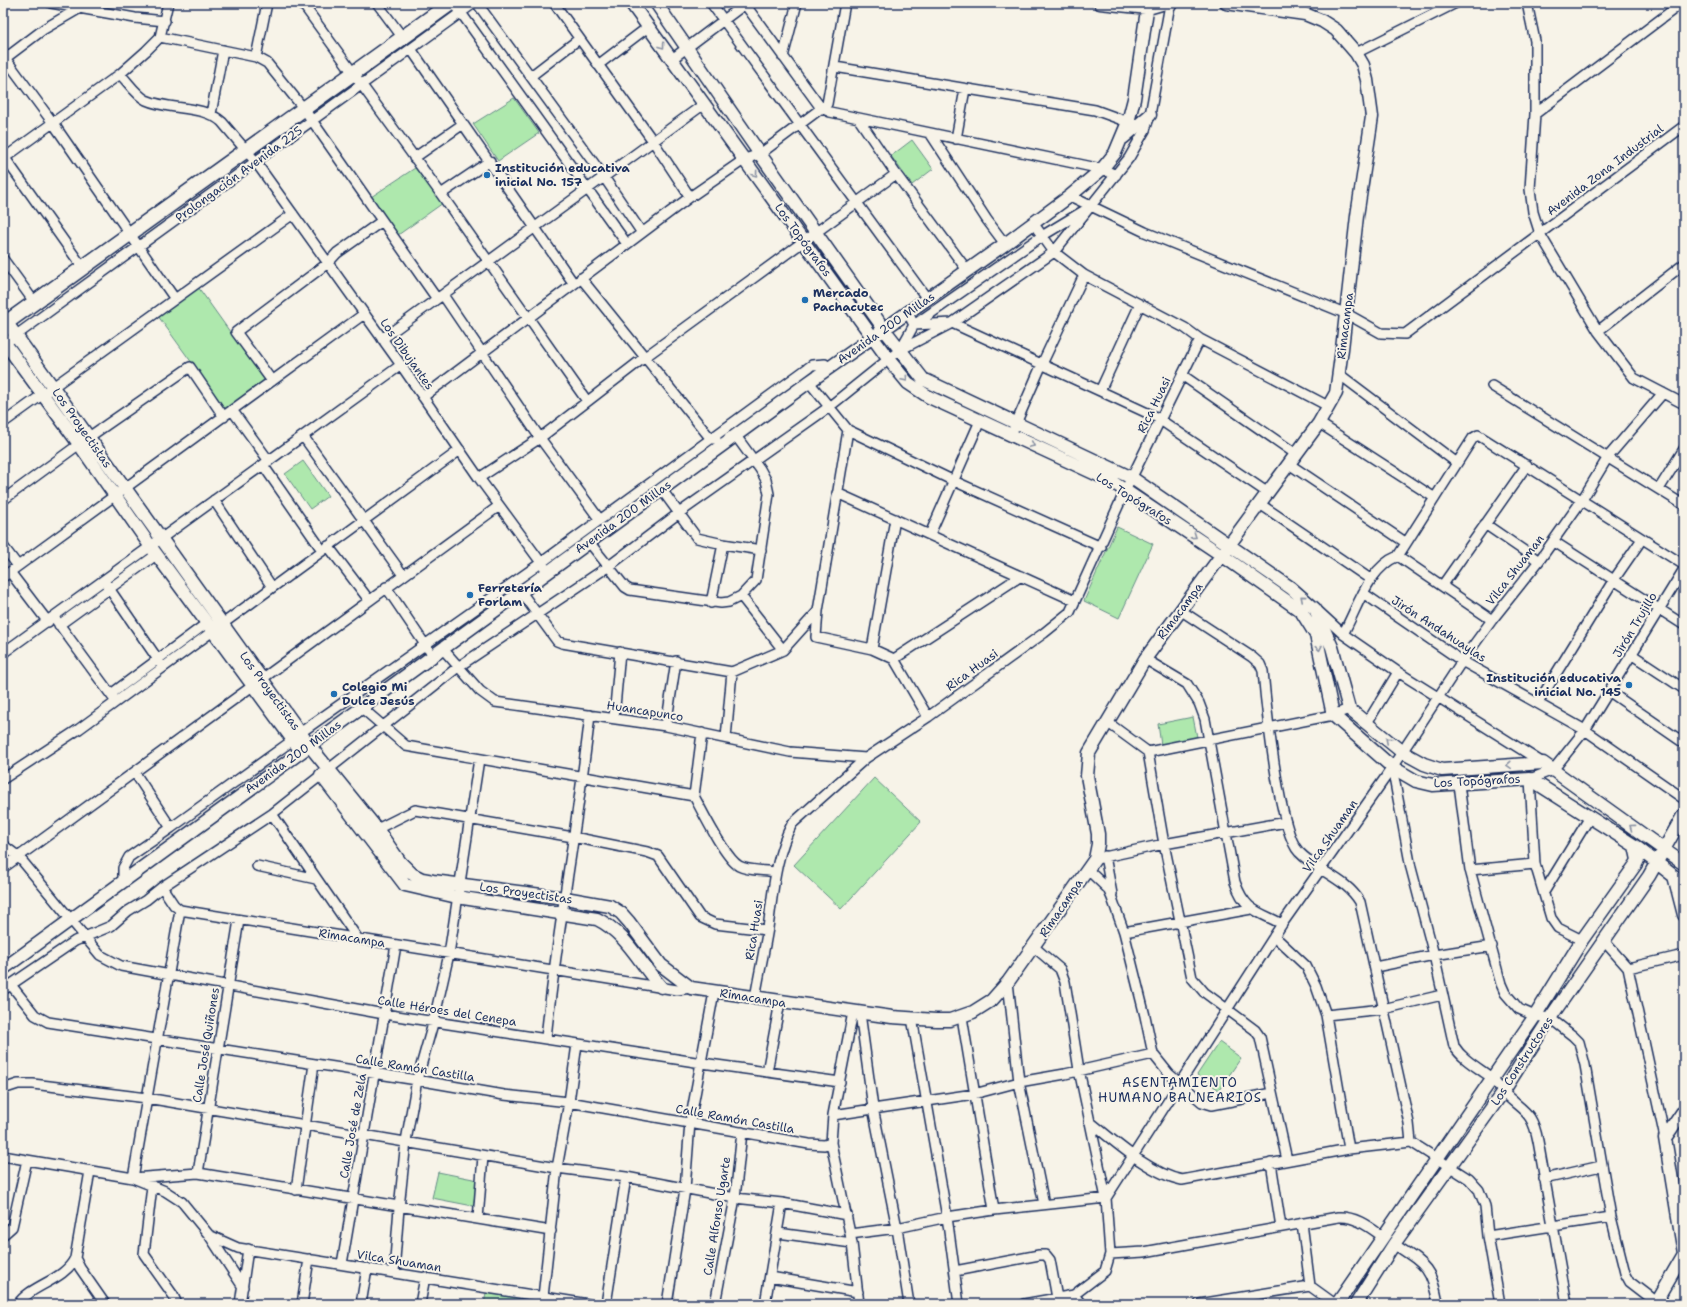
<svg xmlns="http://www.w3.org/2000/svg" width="1687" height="1307" font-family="'Shantell Sans',sans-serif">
  <rect width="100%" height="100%" fill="#f7f3e8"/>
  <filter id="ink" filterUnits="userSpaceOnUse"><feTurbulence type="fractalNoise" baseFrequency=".025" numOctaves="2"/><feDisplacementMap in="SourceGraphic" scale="8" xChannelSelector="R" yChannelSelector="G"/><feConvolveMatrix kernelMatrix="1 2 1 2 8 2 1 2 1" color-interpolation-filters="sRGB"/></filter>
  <g filter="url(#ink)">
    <!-- green -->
    <path fill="#aee8ad" stroke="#648c86" d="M514,98L539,133L498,161L473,124Z
      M912,140L933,169L912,185L891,156Z
      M415,168L443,203L398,235L371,197Z
      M198,287L265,381L226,410L158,316Z
      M303,461L328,496L310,509L285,474Z
      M1117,527L1153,544L1119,618L1084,601Z
      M1193,717L1197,737L1161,745L1158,724Z
      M874,778L921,822L841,909L794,865Z
      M1219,1042L1241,1058L1219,1090L1197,1075Z
      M438,1172L478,1180L473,1206L432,1198Z
      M486,1293L528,1299L527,1304H484Z"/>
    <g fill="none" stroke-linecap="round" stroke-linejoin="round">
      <defs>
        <path id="street" d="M51,3L135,18L165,21
          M297,3L305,7L441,194L587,401
          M377,3L403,38
          M454,3L627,244
          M477,3L604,177L642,233
          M554,3L653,141L690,197
          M711,3L928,300
          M744,3L821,108L830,112L1102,169L1116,175
          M1527,3L1535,41V114L1530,189L1533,212L1540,234L1598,331L1634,378L1684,404
          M160,37L256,57L267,63L304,109L437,299
          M411,49L574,284
          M1356,53L1456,3
          M256,57L267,3
          M783,57L797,3
          M5,58L53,123L175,299
          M672,59L745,4
          M3,60L44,29L80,8
          M598,65L648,27
          M835,67L1095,110L1128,122
          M120,74C128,82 136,95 146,100C170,111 202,104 222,122L255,161L401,365L479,478L548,572
          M531,76L579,39
          M211,114L223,50
          M1535,114L1682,3
          M858,118L896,174L967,270
          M930,133L987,220L1005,244
          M956,139L965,89
          M5,158L83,268
          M414,158L463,124
          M3,159L120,74L146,51L160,37L168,3
          M441,194L490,161
          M1070,196L1145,232L1347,314L1381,333L1405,334L1684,126
          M1033,223L1054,252L1084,275L1185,328L1200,339L1328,406
          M3,259L35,303
          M581,278L711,439H716
          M443,295L540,438L600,520
          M908,313L914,325L952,323L1100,391L1156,417L1268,493
          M1598,331L1684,264
          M11,339L474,3
          M382,339L704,104
          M900,350L914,325L1042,236L1085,210
          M1339,374L1457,463
          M1182,375L1296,454
          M272,381L236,332L328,263L337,253L382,221
          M809,382L848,430L818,611L816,637L872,649L894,659L928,717
          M1492,386L1684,505
          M1100,391L1140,304
          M423,397L690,197L745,159L760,154L827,104L845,3
          M232,410L269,461
          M3,423L293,214
          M1319,423L1435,498
          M1014,428L1042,364L1084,275
          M848,430L954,481L1101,547
          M303,436L403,575
          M1289,464L1405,542
          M263,465L322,550
          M479,478L540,438L645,357L896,174
          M1659,489L1684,449
          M662,490L697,538L723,544L761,550
          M837,493L1075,601
          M3,500L89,437L190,367L224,417
          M214,500L272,587
          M1260,504L1370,579
          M1485,524L1539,561
          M930,534L980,421
          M1553,541L1684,625
          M589,542L625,587L630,590L721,603L729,602L741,596L756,580L769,494L766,480L760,469L736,436L729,437
          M3,546L18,566
          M328,546L369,600
          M1398,556L1492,620
          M10,572L48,622
          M3,577L364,314
          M106,584L161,664
          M1442,586L1527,465
          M386,587L428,649
          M521,592L557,641L562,643L732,672L783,650L818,611
          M1363,593L1462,661L1585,730L1684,799
          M741,596L783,650
          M711,603L723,544
          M1180,610L1252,657L1260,664L1263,671C1266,705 1279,832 1299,852C1318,872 1346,878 1360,902L1409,1123L1411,1142L1469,1179L1479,1190L1485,1206L1488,1236L1500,1304
          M1318,611L1343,634L1398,672L1543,763
          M56,620L114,699
          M59,625L156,555
          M1343,634C1358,607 1368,568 1398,556L1473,438L1478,435L1684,565
          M442,648L480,691L495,702L666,726L790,752L866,758
          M872,649L895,519
          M3,653L401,365
          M1631,654L1684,689
          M894,659L1021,576
          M1145,659L1187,684L1199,703L1205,719L1235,882C1245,911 1257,911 1282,924
          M1610,692L1684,743
          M111,694L207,623
          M1538,703L1613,581L1642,539
          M362,708L406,746L694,796C702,811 725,858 739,866C748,871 765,870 775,872
          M614,718L620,652
          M1107,722L1148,752L1164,844L1192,978L1204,992L1255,1030L1260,1037L1287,1160
          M1367,723L1398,672
          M666,726L676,661
          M300,733L541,563L812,365L825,364L830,368
          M726,738L732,672
          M1148,752L1333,715L1349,709
          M1392,767L1411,868L1434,955L1454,1046C1462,1059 1477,1067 1489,1076C1495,1080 1498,1087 1503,1092C1523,1112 1532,1110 1538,1141L1567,1304
          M3,779L79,729L460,450
          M1459,784L1470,870L1501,984L1505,993L1519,1009L1535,1016L1550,1018L1573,1036L1579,1042L1585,1065L1611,1217L1625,1273L1630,1282L1656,1302
          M694,796L702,733
          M272,814L358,939
          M171,828L293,740
          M373,831L415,810L573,837L647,852L658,856L700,917L715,924L767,930
          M3,845L19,857L100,955L121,966L384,1014L702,1063L840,1082
          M1105,856L1112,894
          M1095,859L1164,844L1286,822
          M257,866L316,879
          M3,868L499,506
          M1087,869L1108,889L1112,898L1124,932L1145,1016L1153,1054L1169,1074L1202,1102L1212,1105L1272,1093
          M1470,870L1535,864
          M123,881V868L129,857L171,828L135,773
          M162,887L174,905L180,910L677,990L691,988
          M1544,892L1590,817
          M180,910L133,1178L198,1173L551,1231
          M1124,932L1251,909
          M1274,936L1306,966L1316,986L1326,1015L1349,1149
          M1582,940L1558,928L1551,918L1535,864L1530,779L1553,770L1585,730L1684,569
          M1604,941L1628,968L1665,1138
          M1375,967L1434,955L1492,946
          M1628,968L1684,955
          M1008,982L1019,1082L1044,1204
          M11,985L35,1015L48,1022L417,1080L504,1095L569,1102L809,1144L824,1145L831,1143
          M3,990L75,941L111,926L128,911L146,900L162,887L272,814L458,667L609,566L679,513L829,407L900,350L952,323L1054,252L1129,158L1145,130L1150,115L1169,10L1173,3
          M755,998C759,975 764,952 768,928C773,893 775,856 792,824L866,758L928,717L1044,633L1070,612L1125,491L1200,339
          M853,1012L833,1115L831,1143L852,1243L859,1304
          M860,1013L873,1108L897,1228L909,1304
          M1326,1015L1383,1009L1442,995
          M962,1017L994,1210
          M912,1018L947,1217L959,1304
          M546,1038C557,930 578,823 590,715
          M767,1072L780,1002
          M3,1089L18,1084H33L147,1098L557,1168L626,1177L735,1198L782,1203L847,1215
          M833,1115L974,1094L1019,1082L1065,1074L1153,1054
          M1089,1121C1114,1141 1150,1174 1182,1180L1349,1149L1411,1142
          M3,1156L133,1178L165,1191L182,1202L209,1235L243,1287
          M1271,1163L1281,1227
          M90,1171L75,1258L80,1268L105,1304
          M198,1173L239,920
          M1544,1179L1601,1166
          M152,1186L144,1254L173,1295L177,1304
          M296,1190L314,1064
          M478,1219L483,1156
          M1302,1223L1310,1286
          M778,1233L852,1243
          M850,1234L897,1228L947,1217L994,1210L1106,1198L1079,1070L1065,982L1060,969L1034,947
          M3,1235L12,1227L27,1160
          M209,1235L238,1248L588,1304
          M1488,1236L1611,1217
          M1394,1244C1424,1264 1432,1267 1438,1304
          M1110,1254L1144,1252L1338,1217C1355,1216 1368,1226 1382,1236
          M342,1264L396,945
          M955,1271L1039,1255H1046L1050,1260L1057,1298
          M394,1272L399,1208L406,1141L417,1080L434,1020L449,954L479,759
          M770,1277L858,1292
          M543,1297L557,1168L569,1102L577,1044
          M18,1304C32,1284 64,1281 75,1258
          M240,1304L248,1249
          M302,1304L309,1259
          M361,1304L367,1268
          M420,1304L425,1277
          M606,1304L626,1177
          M667,1304L685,1189L690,1122L714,992
          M715,1304L735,1198L742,1132
          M765,1304L782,1203
          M1024,1304L1074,1295L1081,1304
          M1062,1304L1105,1271L1110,1254L1106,1198L1282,924L1385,778L1462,661L1492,620L1539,561L1582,500L1608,457L1663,393
          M1199,1304L1310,1286L1335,1304"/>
        <path id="secondary" d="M631,3L889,360L908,383L929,397L1111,481L1223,556L1301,611L1316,635L1333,715L1392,767L1416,781L1433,785L1530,779L1635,846L1638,860L1636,864L1582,940L1535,1016L1337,1304
          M656,3L760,154L884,329L923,379L1132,478L1291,588L1315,609L1332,647L1349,709L1402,752L1424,764L1442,770L1543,763L1684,864
          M1100,3L1148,8L1165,3
          M1123,138L1150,115
          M7,323L309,745L377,829L400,862L412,874L422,879L433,881L565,898L610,906L621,913L629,922L661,965L691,988L892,1017L936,1020H950L973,1012L992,1000L1008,982L1095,859L1098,844V834L1087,776L1089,753L1145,659L1319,423L1336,393L1342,349L1357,216L1372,117L1367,80L1363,65L1356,53L1336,30L1322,21L1305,14L1226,3
          M5,343L79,444L151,547L301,751
          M321,775L405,885L457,897L597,919C626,933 640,964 661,987
          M1635,846L1684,884
          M1674,876L1684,915
          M3,969L809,382L1005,244L1070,196L1102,169L1115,153L1128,122L1134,99L1148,3
          M1684,1110L1665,1138L1684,1253
          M1356,1304L1394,1244L1503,1092L1550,1018L1649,876L1684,814
          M1655,1304L1684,1254"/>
        <path id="primary" d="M3,325L451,3"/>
      </defs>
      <!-- street casing -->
      <use href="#street" stroke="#1b2f5e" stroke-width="12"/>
      <!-- secondary casing -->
      <use href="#secondary" stroke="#1b2f5e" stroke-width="15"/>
      <!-- primary casing -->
      <use href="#primary" stroke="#1b2f5e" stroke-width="17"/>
      <!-- street -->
      <use href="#street" stroke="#f7f3e8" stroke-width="9"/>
      <!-- secondary -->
      <use href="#secondary" stroke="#f7f3e8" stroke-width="12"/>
      <!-- primary -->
      <use href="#primary" stroke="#f7f3e8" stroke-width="14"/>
    </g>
    <!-- one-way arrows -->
    <defs><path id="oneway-chevron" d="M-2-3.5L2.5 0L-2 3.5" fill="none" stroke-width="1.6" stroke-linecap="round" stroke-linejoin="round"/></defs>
    <g stroke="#8991a3">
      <use href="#oneway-chevron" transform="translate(662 46) rotate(54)"/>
      <use href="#oneway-chevron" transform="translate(755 174) rotate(54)"/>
      <use href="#oneway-chevron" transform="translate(905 379) rotate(49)"/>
      <use href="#oneway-chevron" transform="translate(1032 445) rotate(25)"/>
      <use href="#oneway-chevron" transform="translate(1194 536) rotate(34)"/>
      <use href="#oneway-chevron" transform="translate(1303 598) rotate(-140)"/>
      <use href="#oneway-chevron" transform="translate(1319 648) rotate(79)"/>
      <use href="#oneway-chevron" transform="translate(1388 740) rotate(-140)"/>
      <use href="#oneway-chevron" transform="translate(1509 765) rotate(176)"/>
      <use href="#oneway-chevron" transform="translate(1632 827) rotate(-144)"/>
    </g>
  </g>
  <!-- markers -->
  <g fill="#1f6fb2" stroke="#f7f3e8" stroke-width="1.5">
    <circle cx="487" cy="175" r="4"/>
    <circle cx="805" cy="300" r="4"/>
    <circle cx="470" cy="595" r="4"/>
    <circle cx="1629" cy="685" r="4"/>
    <circle cx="334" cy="694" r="4"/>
  </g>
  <g text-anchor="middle" stroke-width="4" stroke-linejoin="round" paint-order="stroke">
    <!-- poi labels -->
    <g font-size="12" font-weight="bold" fill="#1b2f5e" stroke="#f7f3e8" text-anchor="start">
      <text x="495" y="172">Institución educativa<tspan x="495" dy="14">inicial No. 157</tspan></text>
      <text x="813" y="297">Mercado<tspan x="813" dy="14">Pachacutec</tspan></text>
      <text x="478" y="592">Ferretería<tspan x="478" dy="14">Forlam</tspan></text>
      <text x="1621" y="682" text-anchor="end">Institución educativa<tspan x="1621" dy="14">inicial No. 145</tspan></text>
      <text x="342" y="691">Colegio Mi<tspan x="342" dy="14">Dulce Jesús</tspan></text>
    </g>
    <!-- street labels -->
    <g font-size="12" fill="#1b2f5e" stroke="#f7f3e8">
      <text transform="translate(1605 170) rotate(-37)" y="4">Avenida Zona Industrial</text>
      <text transform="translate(239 174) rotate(-36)" y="4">Prolongación Avenida 225</text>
      <text transform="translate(803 240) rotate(54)" y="4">Los Topógrafos</text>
      <text transform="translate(1345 326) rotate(-83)" y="4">Rimacampa</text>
      <text transform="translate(886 328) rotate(-35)" y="4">Avenida 200 Millas</text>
      <text transform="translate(407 354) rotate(55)" y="4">Los Dibujantes</text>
      <text transform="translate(1154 405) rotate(-64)" y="4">Rica Huasi</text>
      <text transform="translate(82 428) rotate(55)" y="4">Los Proyectistas</text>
      <text transform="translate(1134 499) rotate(32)" y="4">Los Topógrafos</text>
      <text transform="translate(623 517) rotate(-36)" y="4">Avenida 200 Millas</text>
      <text transform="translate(1515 570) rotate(-52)" y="4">Vilca Shuaman</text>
      <text transform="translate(1180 611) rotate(-53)" y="4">Rimacampa</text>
      <text transform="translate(1635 625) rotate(-59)" y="4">Jirón Trujillo</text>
      <text transform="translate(1439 629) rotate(33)" y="4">Jirón Andahuaylas</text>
      <text transform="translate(972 670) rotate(-36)" y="4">Rica Huasi</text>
      <text transform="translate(270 691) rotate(54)" y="4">Los Proyectistas</text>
      <text transform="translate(645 711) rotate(9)" y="4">Huancapunco</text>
      <text transform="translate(293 757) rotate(-36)" y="4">Avenida 200 Millas</text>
      <text transform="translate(1477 781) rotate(-3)" y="4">Los Topógrafos</text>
      <text transform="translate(1330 836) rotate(-55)" y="4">Vilca Shuaman</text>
      <text transform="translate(526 893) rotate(8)" y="4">Los Proyectistas</text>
      <text transform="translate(1061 908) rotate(-56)" y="4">Rimacampa</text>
      <text transform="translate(754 930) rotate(-81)" y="4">Rica Huasi</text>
      <text transform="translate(352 938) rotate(9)" y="4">Rimacampa</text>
      <text transform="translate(753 998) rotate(9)" y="4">Rimacampa</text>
      <text transform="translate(447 1011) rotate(9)" y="4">Calle Héroes del Cenepa</text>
      <text transform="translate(206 1045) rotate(-81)" y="4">Calle José Quiñones</text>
      <text transform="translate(1522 1061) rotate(-57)" y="4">Los Constructores</text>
      <text transform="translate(415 1068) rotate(9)" y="4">Calle Ramón Castilla</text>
      <text transform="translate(735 1119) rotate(10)" y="4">Calle Ramón Castilla</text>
      <text transform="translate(353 1126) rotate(-80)" y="4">Calle José de Zela</text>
      <text transform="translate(717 1216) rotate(-81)" y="4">Calle Alfonso Ugarte</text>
      <text transform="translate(399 1261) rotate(9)" y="4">Vilca Shuaman</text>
    </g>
    <!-- neighbourhood labels -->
    <g font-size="13" letter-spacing="1" fill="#1b2f5e" stroke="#f7f3e8">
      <text x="1180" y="1087">ASENTAMIENTO<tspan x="1180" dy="15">HUMANO BALNEARIOS</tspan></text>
    </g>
  </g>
  <!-- margin -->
  <rect width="1687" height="1307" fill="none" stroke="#f7f3e8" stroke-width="16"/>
  <rect x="8" y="8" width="1671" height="1291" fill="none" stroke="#1b2f5e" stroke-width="1.5" filter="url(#ink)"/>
</svg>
